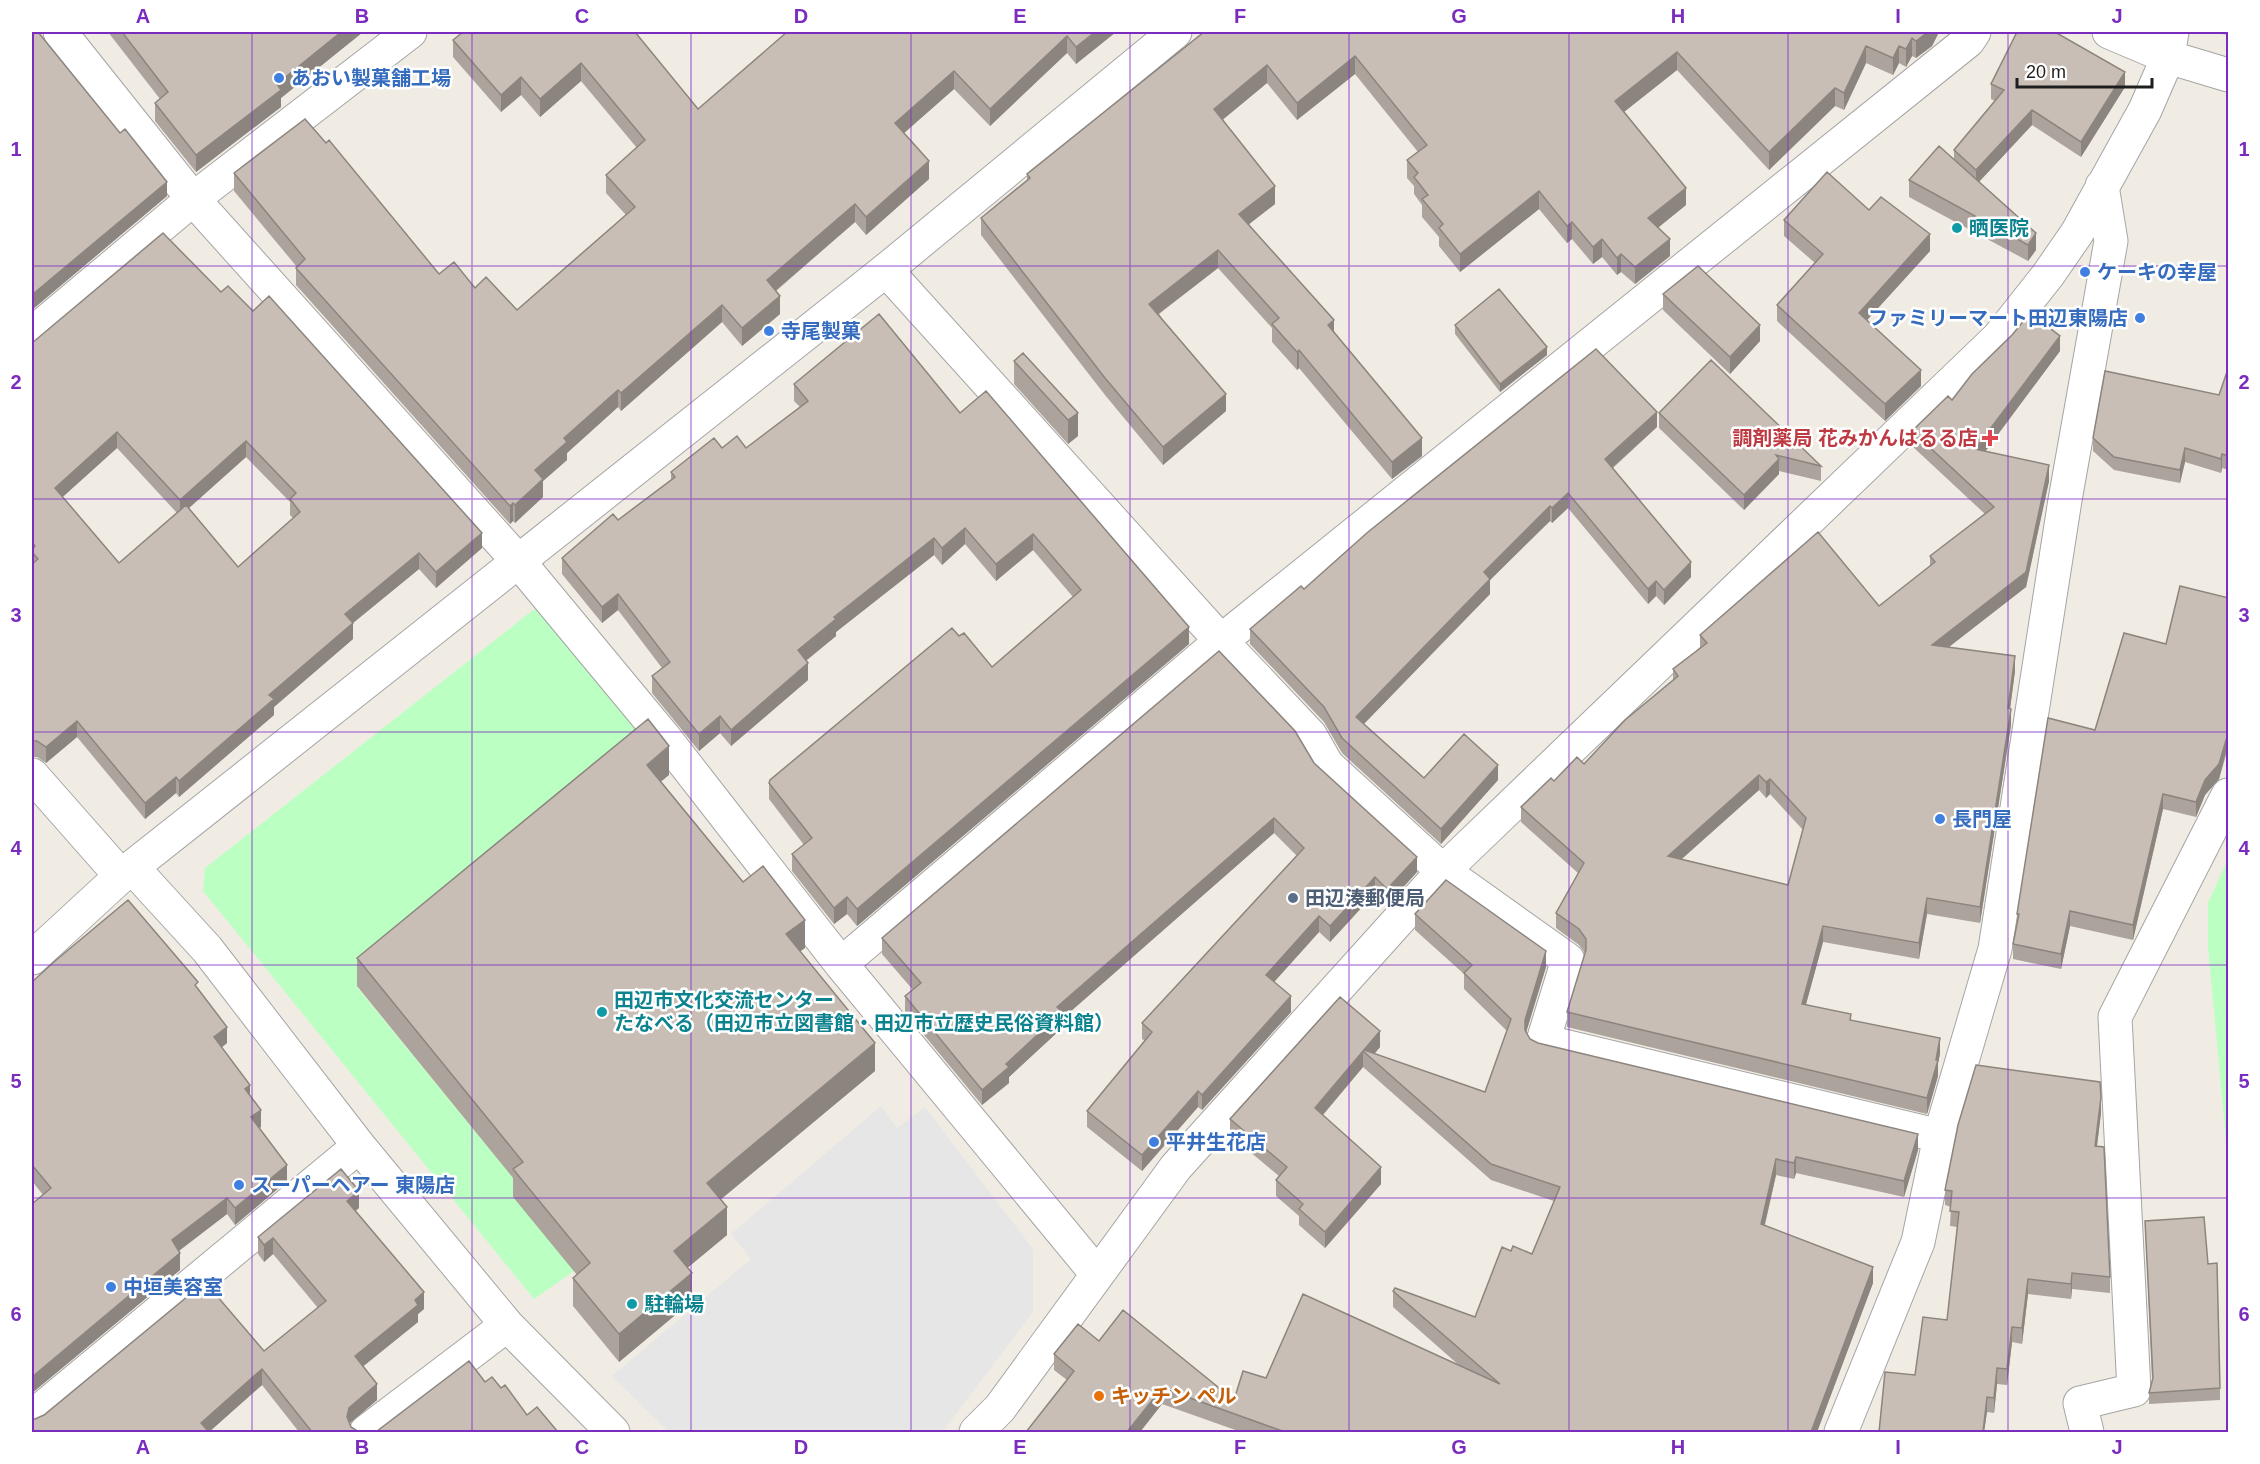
<svg xmlns="http://www.w3.org/2000/svg" width="2260" height="1464" font-family="Arial,'Noto Sans JP',sans-serif">
  <rect width="100%" height="100%" fill="#f0ece3"/>
  <!-- park -->
  <path fill="#bbffc3" d="M537,607L650,746L357,987L523,1190L574,1271L534,1299L203,891L205,868Z
    M2228,859V1161L2208,947V903Z"/>
  <!-- parking -->
  <path fill="#e6e6e6" d="M881,1106L897,1128L925,1107L1033,1249V1312L942,1432H669L612,1376L751,1259L731,1234Z"/>
  <g fill="none" stroke-linecap="round" stroke-linejoin="round">
    <defs>
      <path id="minor" d="M60,32L193,199L519,562L664,737L841,964L1097,1274
        M2109,32L2168,57L2228,75
        M886,270L1221,641L1310,735L1327,765L1443,871L1568,960L1543,1041L1940,1136
        M32,334L193,199L410,32
        M32,775L121,876
        M132,867L207,949L359,1146L507,1325L613,1432
        M841,964L1221,641L1968,41L1974,32
        M32,1417L359,1146
        M366,1432L507,1325
        M976,1432L1000,1408L1176,1167L1443,871L1999,337L2048,275L2077,233L2145,110L2168,57L2172,32
        M1841,1432L1918,1242L1940,1136L1995,949L2065,500L2111,241L2102,186
        M2087,1432L2080,1403L2134,1390L2115,1017L2228,795"/>
      <path id="tertiary" d="M32,958L121,876L886,270L1175,32"/>
    </defs>
    <!-- minor casing -->
    <use href="#minor" stroke="#a5a5a5" stroke-width="35"/>
    <!-- tertiary casing -->
    <use href="#tertiary" stroke="#a5a5a5" stroke-width="35"/>
    <!-- minor -->
    <use href="#minor" stroke="#fff" stroke-width="33"/>
    <!-- tertiary -->
    <use href="#tertiary" stroke="#fff" stroke-width="33"/>
  </g>
  <!-- wall -->
  <path fill="#aca39d" fill-rule="evenodd" d="M32,32L167,196L33,309L32,307Z
    M108,32H363L281,98V107L196,172L155,121V103L160,99Z
    M635,32L698,109L787,32H1116L1076,64L1067,53L990,126L954,89L904,133L929,179L866,235L855,222L776,291L780,314L742,346L722,322L621,411L618,407L567,453V460L543,481V497L515,523L513,521L510,524L296,285V268L297,267L234,191V173L326,143L439,274L475,288L517,310L626,215L606,193V175L637,148L581,81L540,117L521,95L501,112L453,57V40Z
    M1204,32H1939L1932,46L1916,58L1912,56L1906,67L1899,63L1893,75L1866,63L1844,110L1835,106L1769,170L1677,70L1624,112L1686,205L1658,227L1670,256L1635,284L1621,272L1617,275L1602,257L1593,264L1572,239L1567,243L1539,209L1460,272L1439,246V237L1422,217V205L1414,194V186L1407,178V160L1418,152L1355,74L1297,120L1267,83L1222,120L1275,204L1249,224L1334,332L1422,456L1392,479L1299,368L1297,370L1272,342V328L1218,268L1159,314L1226,411L1163,465L1105,395L981,235V218L1027,180V174Z
    M2206,32H2229V35Z
    M1991,84L2125,87L2081,157L2032,125L1979,182L2036,250L2028,261L1909,197V180L1954,159V150L1995,101L1991,99Z
    M1869,210L1930,251L1867,320L1921,386L1885,421L1777,321V305L1815,263L1784,236V220Z
    M221,292L482,548L436,588L419,569L353,623V639L274,707V715L179,797L176,793L145,819L77,737L46,763L37,757H32V343ZM117,448L177,513L119,563L62,497ZM246,457L290,502V515L293,518L238,567L189,508Z
    M1663,294L1760,341L1730,374L1663,310Z
    M1455,325L1547,355L1500,392L1455,334Z
    M2060,351L1985,452L2049,481L2026,587L1949,647L2015,671L2010,709L2011,725L1980,923L1927,914L1919,959L1823,942L1806,1004L1851,1020L1940,1054L1938,1063V1076L1927,1114L1567,1027V1012L1585,953L1579,945L1556,928V913L1578,873L1521,822V807L1554,781L1584,764L1673,680V669L1700,648V635L1879,606L1930,566V556L1985,514L1912,446V431L1952,400ZM1759,790L1766,798L1770,794L1803,830L1788,885L1682,859Z
    M1014,361L1078,413V436L1068,444L1014,384Z
    M2229,366V470L2222,468L2221,473L2185,462L2180,483L2114,470L2093,451V438L2219,395Z
    M794,384L960,413L1189,644L857,926L847,914L834,924L792,871V854L804,845L769,799V783L959,636L992,667L1073,597L1033,550L996,581L965,544L942,565L934,555L836,632V636L806,661L808,680L731,746L720,733L699,751L652,693V676L662,668L618,610L602,623L562,574V558L618,520L671,480V472L722,448H746L800,407L794,401Z
    M1659,413L1821,466V481L1779,471V474L1744,510L1659,428Z
    M1657,427L1613,468L1691,577L1664,605L1656,596L1648,604L1568,508L1552,523L1550,521L1490,580V594L1364,724L1424,778L1498,780L1441,844L1342,753L1324,722L1250,644V629L1304,589Z
    M2229,598V745L2219,779L2205,795L2196,817L2163,809L2133,940L2070,926L2061,969L2013,959V944L2017,924V914L2095,730L2166,644Z
    M1314,763L1417,872L1387,905L1375,893L1330,942L1319,932L1274,982L1291,1012L1202,1110L1198,1107L1142,1171L1087,1127V1111L1145,1041L1142,1039V1023L1297,856L1274,833L1062,1019V1028L1009,1077V1083L982,1105L905,1012V996L913,990L882,954V938Z
    M669,775L661,781L743,882L805,948L800,951L875,1071L720,1199L727,1235L687,1268L692,1301L619,1362L573,1306V1278L577,1275L513,1197V1178L357,986V958Z
    M1415,914L1546,967L1526,1032L1530,1039L1538,1043L1918,1150L1904,1197L1796,1173L1794,1179L1776,1175L1765,1225L1873,1283L1817,1432H1241L1162,1404L1140,1432H1026L1067,1380L1054,1370V1354L1099,1341L1234,1400L1266,1378L1461,1367L1393,1307V1291L1475,1317L1511,1251L1532,1254L1554,1201L1491,1180L1363,1067L1323,1115L1381,1184L1325,1248L1299,1225V1216L1276,1196V1180L1280,1177L1230,1135V1119L1340,997L1380,1047L1374,1054L1485,1092L1507,1031L1464,989V974L1415,930Z
    M32,982L198,989L227,1043L221,1047L250,1096L261,1127L259,1128L287,1181L235,1225L227,1214L179,1251L180,1270L32,1393V1204L43,1195L32,1181Z
    M2101,1113L2097,1146L2110,1277V1293L2072,1289L2071,1299L2028,1294L2022,1344L2012,1342L2007,1385L1997,1384L1994,1413L1987,1412L1984,1432H1879L1885,1372L1915,1375L1947,1320L1957,1227L1950,1226L1951,1207L1945,1205V1190Z
    M359,1208L355,1211L424,1309L418,1314V1322L363,1366L377,1400L350,1423L351,1427L359,1432H299L262,1385L209,1432L35,1419L264,1351L318,1308L273,1254L264,1262L258,1254V1237Z
    M2145,1221L2208,1264L2220,1388V1400L2149,1404V1393L2152,1380Z"/>
  <!-- shaded-wall -->
  <path fill="#8c857f" d="M341,32H363L281,98V107L196,172V155L277,84Z
    M1095,32H1116L1076,64V47Z
    M1928,32H1939L1932,46L1916,58V41Z
    M1067,36V53L990,126V109Z
    M1912,38V56L1906,67V49Z
    M1866,46V63L1844,110V93Z
    M1899,46V63L1893,75V58Z
    M1677,52V70L1615,119V101Z
    M1355,56V74L1297,120V103Z
    M581,63V81L540,117V99Z
    M1267,65V83L1214,127V109Z
    M954,71V89L895,141V123Z
    M2125,72V87L2081,157V142Z
    M521,77V95L501,112V95Z
    M1835,88V106L1769,170V152Z
    M2032,110V125L1976,185V170Z
    M929,161V179L866,235V217Z
    M167,182V196L33,309V294Z
    M1275,186V204L1239,232V214Z
    M1686,188V205L1648,236V218Z
    M1539,191V209L1460,272V254Z
    M855,204V222L767,298V280Z
    M1572,222V239L1567,243V226Z
    M2036,233V250L2028,261V245Z
    M1930,234V251L1859,329V313Z
    M1602,239V257L1593,264V247Z
    M1670,239V256L1635,284V267Z
    M1218,250V268L1149,321V304Z
    M1621,254V272L1617,275V258Z
    M780,296V314L742,346V328Z
    M722,305V322L621,411V393Z
    M1334,320V337L1328,325Z
    M1760,325V341L1730,374V357Z
    M2060,336V351L1975,465V449Z
    M1547,347V355L1500,392V384Z
    M1299,350V368L1297,370V352Z
    M1921,370V386L1885,421V404Z
    M618,390V407L567,453V460L543,481V497L515,523V505L535,470L564,438Z
    M1226,394V411L1163,465V447Z
    M1657,412V427L1605,474V459Z
    M1078,413V436L1068,444V420Z
    M117,432V448L55,504V488Z
    M1422,438V456L1392,479V462Z
    M246,441V457L180,516V500Z
    M2185,448V462L2180,483V470Z
    M2222,454V468L2221,473V459Z
    M1779,459V474L1744,510V495Z
    M2049,465V481L2026,587L1932,660V645Z
    M1568,493V508L1552,523V508Z
    M513,503V521L510,524V506Z
    M1550,506V521L1490,580V594L1356,732V717L1484,572Z
    M965,528V544L942,565V548Z
    M482,533V548L436,588V572Z
    M1033,534V550L996,581V564Z
    M934,538V555L836,632V636L798,667V650L834,617Z
    M419,553V569L353,623V639L274,707V715L179,797V781L269,695L345,614Z
    M1691,562V577L1664,605V590Z
    M1656,581V596L1648,604V589Z
    M618,594V610L602,623V607Z
    M1189,627V644L857,926V909Z
    M2015,656V671L2008,724V708Z
    M808,663V680L731,746V730Z
    M2011,709V725L1980,923V907Z
    M720,716V733L699,751V734Z
    M77,721V737L46,763V747Z
    M2228,729V744L2219,779L2205,795L2196,817V802Z
    M669,746V775L647,793V765Z
    M1498,765V780L1441,844V829Z
    M1759,775V790L1668,871V856Z
    M176,777V793L145,819V803Z
    M1770,779V794L1766,798V782Z
    M2163,794V809L2133,940V925Z
    M1274,818V833L1062,1019V1028L1009,1077V1083L982,1105V1090L1057,1007Z
    M1417,857V872L1387,905V889Z
    M1375,877V893L1330,942V926Z
    M847,897V914L834,924V908Z
    M1927,898V914L1919,959V943Z
    M2070,911V926L2061,969V954Z
    M1319,916V932L1266,991V975Z
    M805,920V948L786,962V934Z
    M1823,926V942L1802,1019V1004Z
    M1546,951V967L1525,1036V1020Z
    M1291,996V1012L1202,1110V1095Z
    M227,1027V1043L214,1054V1037Z
    M1380,1031V1047L1371,1058L1364,1050Z
    M1940,1038V1054L1938,1063V1076L1927,1114V1098Z
    M875,1043V1071L707,1211V1183Z
    M1363,1051V1067L1315,1124V1108Z
    M250,1085V1102L245,1089Z
    M1198,1091V1107L1142,1171V1155Z
    M2101,1097V1113L2095,1161V1146Z
    M261,1110V1127L251,1134V1117Z
    M1918,1134V1150L1904,1197V1181Z
    M1796,1157V1173L1794,1179V1163Z
    M1776,1159V1175L1761,1240V1224Z
    M287,1165V1181L235,1225V1208Z
    M1381,1167V1184L1325,1248V1232Z
    M359,1191V1208L347,1218V1201Z
    M227,1198V1214L172,1256V1240Z
    M727,1207V1235L674,1279V1251Z
    M273,1238V1254L264,1262V1245Z
    M180,1253V1270L32,1393V1377Z
    M1873,1267V1283L1817,1432H1811Z
    M692,1273V1301L619,1362V1334Z
    M2072,1273V1289L2071,1299V1284Z
    M2028,1279V1294L2022,1344V1328Z
    M424,1292V1309L418,1314V1322L355,1373V1356L415,1300Z
    M2012,1327V1342L2007,1385V1369Z
    M1997,1368V1384L1994,1413V1398Z
    M262,1369V1385L209,1432L201,1423Z
    M377,1384V1400L349,1424L347,1417L349,1408Z
    M1162,1388V1404L1140,1432H1127Z
    M1987,1397V1412L1984,1432H1983Z"/>
  <!-- building -->
  <path fill="#c8beb6" stroke="#8c857f" stroke-width="1.5" fill-rule="evenodd" d="M32,32H38L120,133L125,129L167,182L33,294L32,293Z
    M122,32H341L277,84L281,90L196,155L155,103L168,92Z
    M463,32H635L698,109L787,32H1095L1076,47L1067,36L990,109L954,71L895,123L929,161L866,217L855,204L767,280L780,296L742,328L722,305L621,393L618,390L564,438L567,442L535,470L543,479L515,505L513,503L510,506L296,268L305,259L234,173L305,119L326,143L329,140L439,274L454,262L475,288L486,277L517,310L635,207L606,175L645,140L581,63L540,99L521,77L501,95L453,40Z
    M1204,32H1928L1916,41L1912,38L1906,49L1899,46L1893,58L1866,46L1844,93L1835,88L1769,152L1677,52L1615,101L1686,188L1648,218L1670,239L1635,267L1621,254L1617,258L1602,239L1593,247L1572,222L1567,226L1539,191L1460,254L1439,228L1443,224L1422,199L1428,195L1414,177L1418,173L1407,160L1427,145L1355,56L1297,103L1267,65L1214,109L1275,186L1239,214L1334,320L1328,325L1422,438L1392,462L1299,350L1297,352L1272,324L1279,318L1218,250L1149,304L1226,394L1163,447L1105,378L981,218L1030,178L1027,174Z
    M2017,32H2055L2125,72L2081,142L2032,110L1976,170L1954,150L2004,90L1991,84Z
    M1939,146L2036,233L2028,245L1909,180Z
    M1827,172L1869,210L1881,197L1930,234L1859,313L1921,370L1885,404L1777,305L1823,254L1784,220Z
    M163,233L221,292L228,286L253,311L269,296L482,533L436,572L419,553L345,614L353,623L269,695L274,699L179,781L176,777L145,803L77,721L46,747L37,741H32V564L38,559L32,552V550L35,546L32,542V343ZM117,432L180,500L246,441L296,493L290,499L300,512L238,567L186,505L119,563L55,488Z
    M1698,266L1760,325L1730,357L1663,294Z
    M1499,289L1547,347L1500,384L1455,325Z
    M2030,313L2060,336L1975,449L2049,465L2026,572L1932,645L2015,656L2008,708L2011,709L1980,907L1927,898L1919,943L1823,926L1802,1004L1851,1014L1850,1020L1940,1038L1936,1060H1938L1927,1098L1567,1012L1586,950V939L1579,929L1556,913L1584,863L1521,807L1551,778L1554,781L1577,757L1584,764L1625,720L1678,676L1673,669L1707,643L1700,635L1818,532L1879,606L1935,562L1930,556L1994,507L1912,431L1948,396L1952,400L1972,374L2012,335ZM1759,775L1766,782L1770,779L1806,818L1788,885L1668,856Z
    M879,314L960,413L986,391L1189,627L857,909L847,897L834,908L792,854L812,838L769,783L770,780L952,628L959,636L964,633L992,667L1081,590L1033,534L996,564L965,528L942,548L934,538L834,617L836,619L798,650L808,663L731,730L720,716L699,734L652,676L670,662L618,594L602,607L562,558L613,514L618,520L675,477L671,472L714,438L722,448L737,436L746,448L808,401L794,384Z
    M1596,349L1657,412L1605,459L1691,562L1664,590L1656,581L1648,589L1568,493L1552,508L1550,506L1484,572L1490,579L1356,717L1424,778L1464,734L1498,765L1441,829L1342,738L1324,707L1250,629L1301,586L1304,589L1368,532Z
    M1023,353L1078,413L1068,420L1014,361Z
    M1711,360L1821,466L1776,455L1779,459L1744,495L1659,413Z
    M2229,366V456L2222,454L2221,459L2185,448L2180,470L2114,457L2093,438L2105,371L2219,395Z
    M2180,586L2229,598V730L2219,764L2205,780L2196,802L2163,794L2133,925L2070,911L2061,954L2013,944L2019,914H2017L2048,718L2095,730L2124,633L2166,644Z
    M1219,651L1295,731L1314,763L1417,857L1387,889L1375,877L1330,926L1319,916L1266,975L1291,996L1202,1095L1198,1091L1142,1155L1087,1111L1152,1032L1142,1023L1304,848L1274,818L1057,1007L1062,1012L1006,1064L1009,1067L982,1090L905,996L921,983L882,938Z
    M648,719L669,746L647,765L743,882L763,866L805,920L786,934L875,1043L707,1183L727,1207L674,1251L692,1273L619,1334L573,1278L590,1263L513,1169L523,1162L357,958Z
    M1446,880L1546,951L1525,1020V1030L1530,1039L1538,1043L1918,1134L1904,1181L1796,1157L1794,1163L1776,1159L1761,1224L1873,1267L1811,1432H1285L1162,1388L1127,1432H1026L1074,1371L1054,1354L1078,1324L1099,1341L1123,1310L1234,1400L1243,1371L1266,1378L1303,1294L1500,1384L1393,1291L1395,1288L1475,1317L1502,1247L1511,1251L1513,1246L1532,1254L1560,1187L1491,1164L1363,1051L1315,1108L1381,1167L1325,1232L1299,1209L1303,1204L1276,1180L1287,1167L1230,1119L1340,997L1380,1031L1364,1050L1485,1092L1511,1019L1464,973L1472,965L1415,914Z
    M128,900L198,982L195,985L227,1027L214,1037L250,1085L245,1089L261,1110L251,1117L287,1165L235,1208L227,1198L172,1240L180,1253L32,1377V1204L51,1188L32,1165V982L55,961Z
    M1976,1065L2100,1082L2101,1097L2095,1146L2104,1147L2110,1277L2072,1273L2071,1284L2028,1279L2022,1328L2012,1327L2007,1369L1997,1368L1994,1398L1987,1397L1983,1432H1879L1885,1372L1915,1375L1923,1317L1947,1320L1959,1212L1950,1211L1952,1191L1945,1190L1958,1125Z
    M341,1169L359,1191L347,1201L424,1292L415,1300L418,1305L355,1356L377,1384L349,1408L347,1417L351,1427L359,1432H312L262,1369L201,1423L209,1432H32V1419H35L44,1415L205,1282L264,1351L326,1301L273,1238L264,1245L258,1237Z
    M2204,1217L2208,1264L2217,1263L2220,1388L2149,1393L2153,1378L2145,1221Z
    M469,1361L485,1382L492,1377L501,1388L505,1385L527,1415L537,1407L558,1432H372L377,1431Z"/>
  <!-- grid -->
  <path fill="none" stroke="#7b2cbf" stroke-width="1.5" stroke-opacity="0.55" d="M252,32V1432M472,32V1432M691,32V1432M911,32V1432M1130,32V1432M1349,32V1432M1569,32V1432M1788,32V1432M2008,32V1432M32,266H2228M32,499H2228M32,732H2228M32,965H2228M32,1198H2228"/>
  <!-- markers -->
  <g fill="#3f7fe0" stroke="#fff" stroke-width="2">
    <circle cx="279" cy="78" r="6"/>
    <circle cx="2085" cy="272" r="6"/>
    <circle cx="2140" cy="318" r="6"/>
    <circle cx="769" cy="331" r="6"/>
    <circle cx="1940" cy="819" r="6"/>
    <circle cx="1154" cy="1142" r="6"/>
    <circle cx="239" cy="1185" r="6"/>
    <circle cx="111" cy="1287" r="6"/>
  </g>
  <g fill="#0f9aa8" stroke="#fff" stroke-width="2">
    <circle cx="1957" cy="228" r="6"/>
    <circle cx="602" cy="1012" r="6"/>
    <circle cx="632" cy="1304" r="6"/>
  </g>
  <path fill="#e0444e" stroke="#fff" stroke-width="2" d="M1987 429h6v6h6v6h-6v6h-6v-6h-6v-6h6z"/>
  <circle fill="#5c6f8a" stroke="#fff" stroke-width="2" cx="1293" cy="898" r="6"/>
  <circle fill="#e8710a" stroke="#fff" stroke-width="2" cx="1099" cy="1396" r="6"/>
  <g text-anchor="middle" stroke-width="5" stroke-linejoin="round" paint-order="stroke">
    <!-- shop labels -->
    <g font-size="20" font-weight="bold" fill="#366cbe" stroke="#fff" text-anchor="start">
      <text x="291" y="85">あおい製菓舗工場</text>
      <text x="2097" y="279">ケーキの幸屋</text>
      <text x="2128" y="325" text-anchor="end">ファミリーマート田辺東陽店</text>
      <text x="781" y="338">寺尾製菓</text>
      <text x="1952" y="826">長門屋</text>
      <text x="1166" y="1149">平井生花店</text>
      <text x="251" y="1192">スーパーヘアー 東陽店</text>
      <text x="123" y="1294">中垣美容室</text>
    </g>
    <!-- culture labels -->
    <g font-size="20" font-weight="bold" fill="#0d838f" stroke="#fff" text-anchor="start">
      <text x="1969" y="235">晒医院</text>
      <text x="614" y="1007">田辺市文化交流センター<tspan x="614" dy="23">たなべる（田辺市立図書館・田辺市立歴史民俗資料館）</tspan></text>
      <text x="644" y="1311">駐輪場</text>
    </g>
    <!-- health labels -->
    <g font-size="20" font-weight="bold" fill="#be3a42" stroke="#fff" text-anchor="end">
      <text x="1978" y="445">調剤薬局 花みかんはるる店</text>
    </g>
    <!-- service labels -->
    <g font-size="20" font-weight="bold" fill="#4e5e75" stroke="#fff" text-anchor="start">
      <text x="1305" y="905">田辺湊郵便局</text>
    </g>
    <!-- food labels -->
    <g font-size="20" font-weight="bold" fill="#c56008" stroke="#fff" text-anchor="start">
      <text x="1111" y="1403">キッチン ペル</text>
    </g>
  </g>
  <!-- border -->
  <rect width="2260" height="1464" fill="none" stroke="#ffffff" stroke-width="66"/>
  <!-- scale -->
  <path d="M2017 78v9h135v-9" fill="none" stroke="#1e1e1e" stroke-width="3"/>
  <text x="2026" y="78" font-size="18" fill="#1e1e1e" stroke="#ffffff" stroke-width="4.5" paint-order="stroke">20 m</text>
  <rect x="33" y="33" width="2194" height="1398" fill="none" stroke="#7b2cbf" stroke-width="2"/>
  <g font-size="20" text-anchor="middle" font-weight="bold" fill="#7b2cbf">
    <text x="143" y="23">A</text>
    <text x="362" y="23">B</text>
    <text x="582" y="23">C</text>
    <text x="801" y="23">D</text>
    <text x="1020" y="23">E</text>
    <text x="1240" y="23">F</text>
    <text x="1459" y="23">G</text>
    <text x="1678" y="23">H</text>
    <text x="1898" y="23">I</text>
    <text x="2117" y="23">J</text>
    <text x="16" y="156">1</text>
    <text x="2244" y="156">1</text>
    <text x="16" y="389">2</text>
    <text x="2244" y="389">2</text>
    <text x="16" y="622">3</text>
    <text x="2244" y="622">3</text>
    <text x="16" y="855">4</text>
    <text x="2244" y="855">4</text>
    <text x="16" y="1088">5</text>
    <text x="2244" y="1088">5</text>
    <text x="16" y="1321">6</text>
    <text x="2244" y="1321">6</text>
    <text x="143" y="1454">A</text>
    <text x="362" y="1454">B</text>
    <text x="582" y="1454">C</text>
    <text x="801" y="1454">D</text>
    <text x="1020" y="1454">E</text>
    <text x="1240" y="1454">F</text>
    <text x="1459" y="1454">G</text>
    <text x="1678" y="1454">H</text>
    <text x="1898" y="1454">I</text>
    <text x="2117" y="1454">J</text>
  </g>
</svg>
